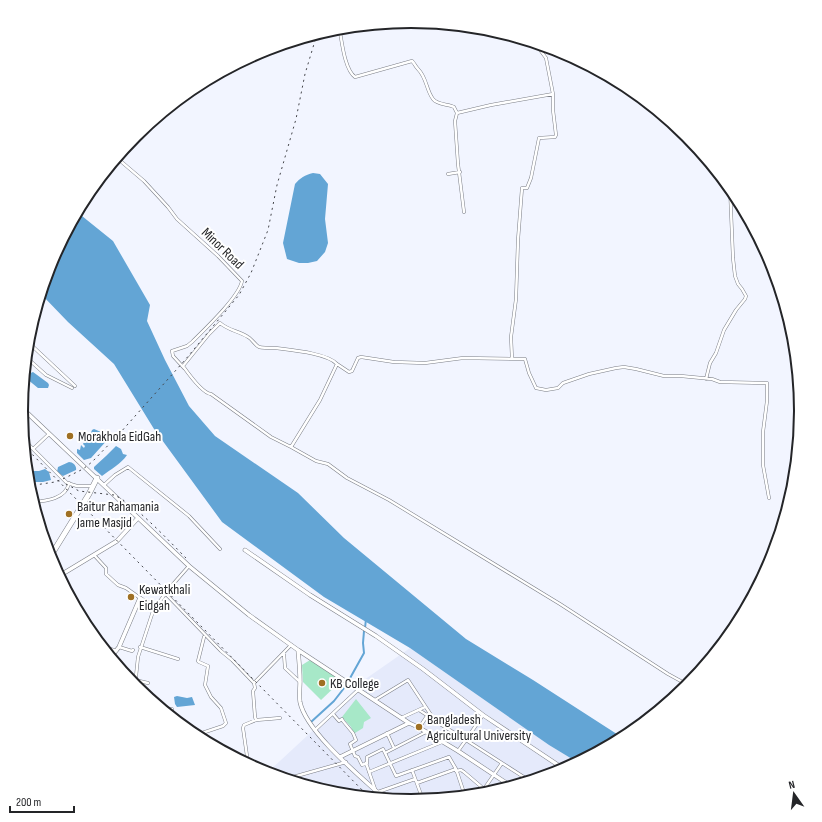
<svg xmlns="http://www.w3.org/2000/svg" width="822" height="822" font-family="'Sofia Sans Condensed',sans-serif">
  <rect width="100%" height="100%" fill="#f2f5ff"/>
  <!-- built -->
  <path fill="#e5eafb" d="M410,648L549,745L577,762L560,771L487,794L411,801L335,793L267,773L336,709L364,680Z"/>
  <!-- green -->
  <path fill="#a7e8c8" d="M310,660L342,680L321,700L303,682L302,665Z
    M356,699L371,718L364,722L363,728L355,733L353,732L351,727L342,717Z"/>
  <!-- water -->
  <path fill="#63a5d5" d="M313,173L320,174L328,184L325,219L328,243L325,252L317,261L308,263H299L287,259L283,243L295,184C300,178 305,175 313,173Z
    M77,212L113,241L150,305L147,321L165,360L189,406L215,436L298,493L344,538L466,639L533,680L623,738L577,762L549,745L410,648L324,597L222,522L154,429L114,364L68,322L41,294L51,262Z
    M33,372L48,383L49,385L48,388H38L27,379L28,374Z
    M94,429L101,432V434L109,438L91,458L84,460L77,453V449L80,450L81,445L84,448L85,446L83,444L84,442V439L88,434L90,435L92,430Z
    M116,446L121,449L123,454L127,455C121,464 111,469 102,476L94,469V467L106,456Z
    M69,462C73,462 77,466 76,470L63,476L57,472L58,467Z
    M45,469L49,472L51,480L43,482H28L27,471H39Z
    M177,696L187,698L192,697L195,705L177,707L175,704L174,697Z"/>
  <g fill="none" stroke-linecap="round" stroke-linejoin="round">
    <!-- canal -->
    <path stroke="#63a5d5" stroke-width="2" d="M365,628L366,619
      M349,680L364,653L363,643L364,631
      M311,722L334,701L348,683"/>
    <defs>
      <path id="street" d="M327,31L333,33L340,32C342,43 345,70 355,77L412,61C415,64 415,66 418,69C427,78 426,90 433,99C437,105 449,104 454,107L457,113L491,105L553,94L546,58L535,43
        M457,113L455,121L458,164L464,212
        M117,158L144,181L168,207L177,219L218,256L242,281C239,297 205,329 192,342L187,346L172,351L173,356L184,368
        M448,174L460,172
        M28,342L75,386
        M26,357L46,375L72,388
        M512,359L511,337L516,299L518,240L522,188H527L531,178L539,138L555,137L556,135L553,110V94
        M337,364L349,372L352,371L358,358L361,357L394,362L425,363L463,358L525,359L529,373L536,388L546,390L558,388L563,383L589,374L616,368L624,367L636,369L664,376H681L712,379L720,382L767,383V401L763,432V465L769,498
        M706,379L710,363L716,353L724,330L736,310L745,299L746,296L742,289L738,284L735,276L733,258L730,188
        M24,440L67,483L77,486H93
        M291,447L271,437L211,394C202,393 188,373 183,366L209,334L220,323C228,330 238,331 248,337C252,339 255,345 259,347C263,348 271,348 275,348C290,350 327,353 337,364L320,400L291,447L316,461L328,464L347,478L389,500L560,604L668,674L688,685
        M33,449L49,434
        M104,485L115,475L128,467L189,516L220,549
        M33,502C46,501 66,499 69,483
        M94,555L106,568V574L118,585L126,588L140,598L155,605L158,604L167,591L189,566
        M165,593L221,651L232,660L254,683
        M119,647L132,651L133,650
        M140,647L178,659
        M284,654L285,668L300,682
        M135,680L148,683
        M135,686L138,657L155,605
        M375,700L408,680L435,721L466,740L483,715
        M164,710L172,709
        M419,710L433,719
        M333,714L339,721L342,719L343,721L353,733L356,740L350,744L355,756L358,757L362,765L367,763V757L383,749L385,753
        M401,718L425,707
        M256,720L280,718
        M419,728L427,716
        M315,730L358,690
        M426,732L385,753L396,776L449,757L456,769L465,796
        M387,733L394,748
        M200,738L202,733L223,726L226,723L221,708L211,697L205,685L208,666L199,662L198,661L204,637
        M458,751L466,740L530,781
        M246,763L247,756L243,728L244,725L256,720L255,717L253,691L255,688L254,683L291,645
        M366,763L375,789
        M412,770L423,800
        M456,771L461,770L464,772L484,789L483,794
        M369,772L442,742
        M286,779L346,762
        M417,783L456,769
        M484,789L502,763
        M378,792L415,779"/>
      <path id="secondary" d="M21,407L189,566L249,615L298,650L409,723L418,727L458,751L511,786
        M245,550L310,595L376,636L423,669L483,715L564,769
        M59,576L117,541L138,518
        M104,648L116,651
        M298,650C299,660 300,671 300,681C300,688 299,695 300,702C306,732 361,777 384,798
        M111,657L119,647L140,598
        M340,757L409,723"/>
      <path id="highway" d="M50,557L89,494L97,478"/>
    </defs>
    <!-- street casing -->
    <use href="#street" stroke="#7b7e86" stroke-width="3.5"/>
    <!-- secondary casing -->
    <use href="#secondary" stroke="#7b7e86" stroke-width="4.5"/>
    <!-- highway casing -->
    <use href="#highway" stroke="#7b7e86" stroke-width="6"/>
    <!-- street -->
    <use href="#street" stroke="#fff" stroke-width="2.5"/>
    <!-- secondary -->
    <use href="#secondary" stroke="#fff" stroke-width="3.5"/>
    <!-- highway -->
    <use href="#highway" stroke="#fff" stroke-width="5"/>
    <!-- rail -->
    <path stroke="#45464b" stroke-width="1" stroke-dasharray="2 4" stroke-linecap="butt" d="M24,446L369,797
      M66,484L79,491L114,495C135,504 169,541 186,558
      M28,486L55,482L65,478L83,469L92,462L120,433L185,360L239,295L251,273L268,230L277,185L296,119L305,74L317,34"/>
  </g>
  <!-- markers -->
  <g fill="#9f7023" stroke="#fff" stroke-width="1.5">
    <circle cx="70" cy="436" r="4"/>
    <circle cx="69" cy="514" r="4"/>
    <circle cx="131" cy="597" r="4"/>
    <circle cx="322" cy="683" r="4"/>
    <circle cx="419" cy="727" r="4"/>
  </g>
  <g text-anchor="middle" stroke-width="4" stroke-linejoin="round" paint-order="stroke">
    <!-- street labels -->
    <g font-size="14" fill="#242528" stroke="#fff">
      <text transform="translate(223 248) rotate(44)" y="5">Minor Road</text>
    </g>
    <!-- poi labels -->
    <g font-size="14" fill="#242528" stroke="#fff" text-anchor="start">
      <text x="78" y="441">Morakhola EidGah</text>
      <text x="77" y="511">Baitur Rahamania<tspan x="77" dy="16">Jame Masjid</tspan></text>
      <text x="139" y="594">Kewatkhali<tspan x="139" dy="16">Eidgah</tspan></text>
      <text x="330" y="688">KB College</text>
      <text x="427" y="724">Bangladesh<tspan x="427" dy="16">Agricultural University</tspan></text>
    </g>
  </g>
  <!-- crop -->
  <path d="M0 0H822V822H0ZM28 411a383 383 0 1 1 766 0a383 383 0 1 1-766 0Z" fill="#fff" fill-rule="evenodd"/>
  <path fill="none" stroke="#242528" stroke-width="2" d="M28 411a383 383 0 1 1 766 0a383 383 0 1 1-766 0Z"/>
  <!-- north arrow -->
  <g transform="translate(794 794) rotate(346)" stroke="#ffffff" stroke-width="3" paint-order="stroke">
  <path d="M0-3L7 15L0 10L-7 15Z" fill="#242528"/>
  <text y="-6" font-size="11" font-weight="bold" text-anchor="middle" fill="#242528">N</text>
  </g>
  <!-- scale -->
  <path d="M10 806v6h64v-6" fill="none" stroke="#242528" stroke-width="2"/>
  <text x="16" y="806" font-size="12" fill="#242528" stroke="#ffffff" stroke-width="3" paint-order="stroke">200 m</text>
</svg>
